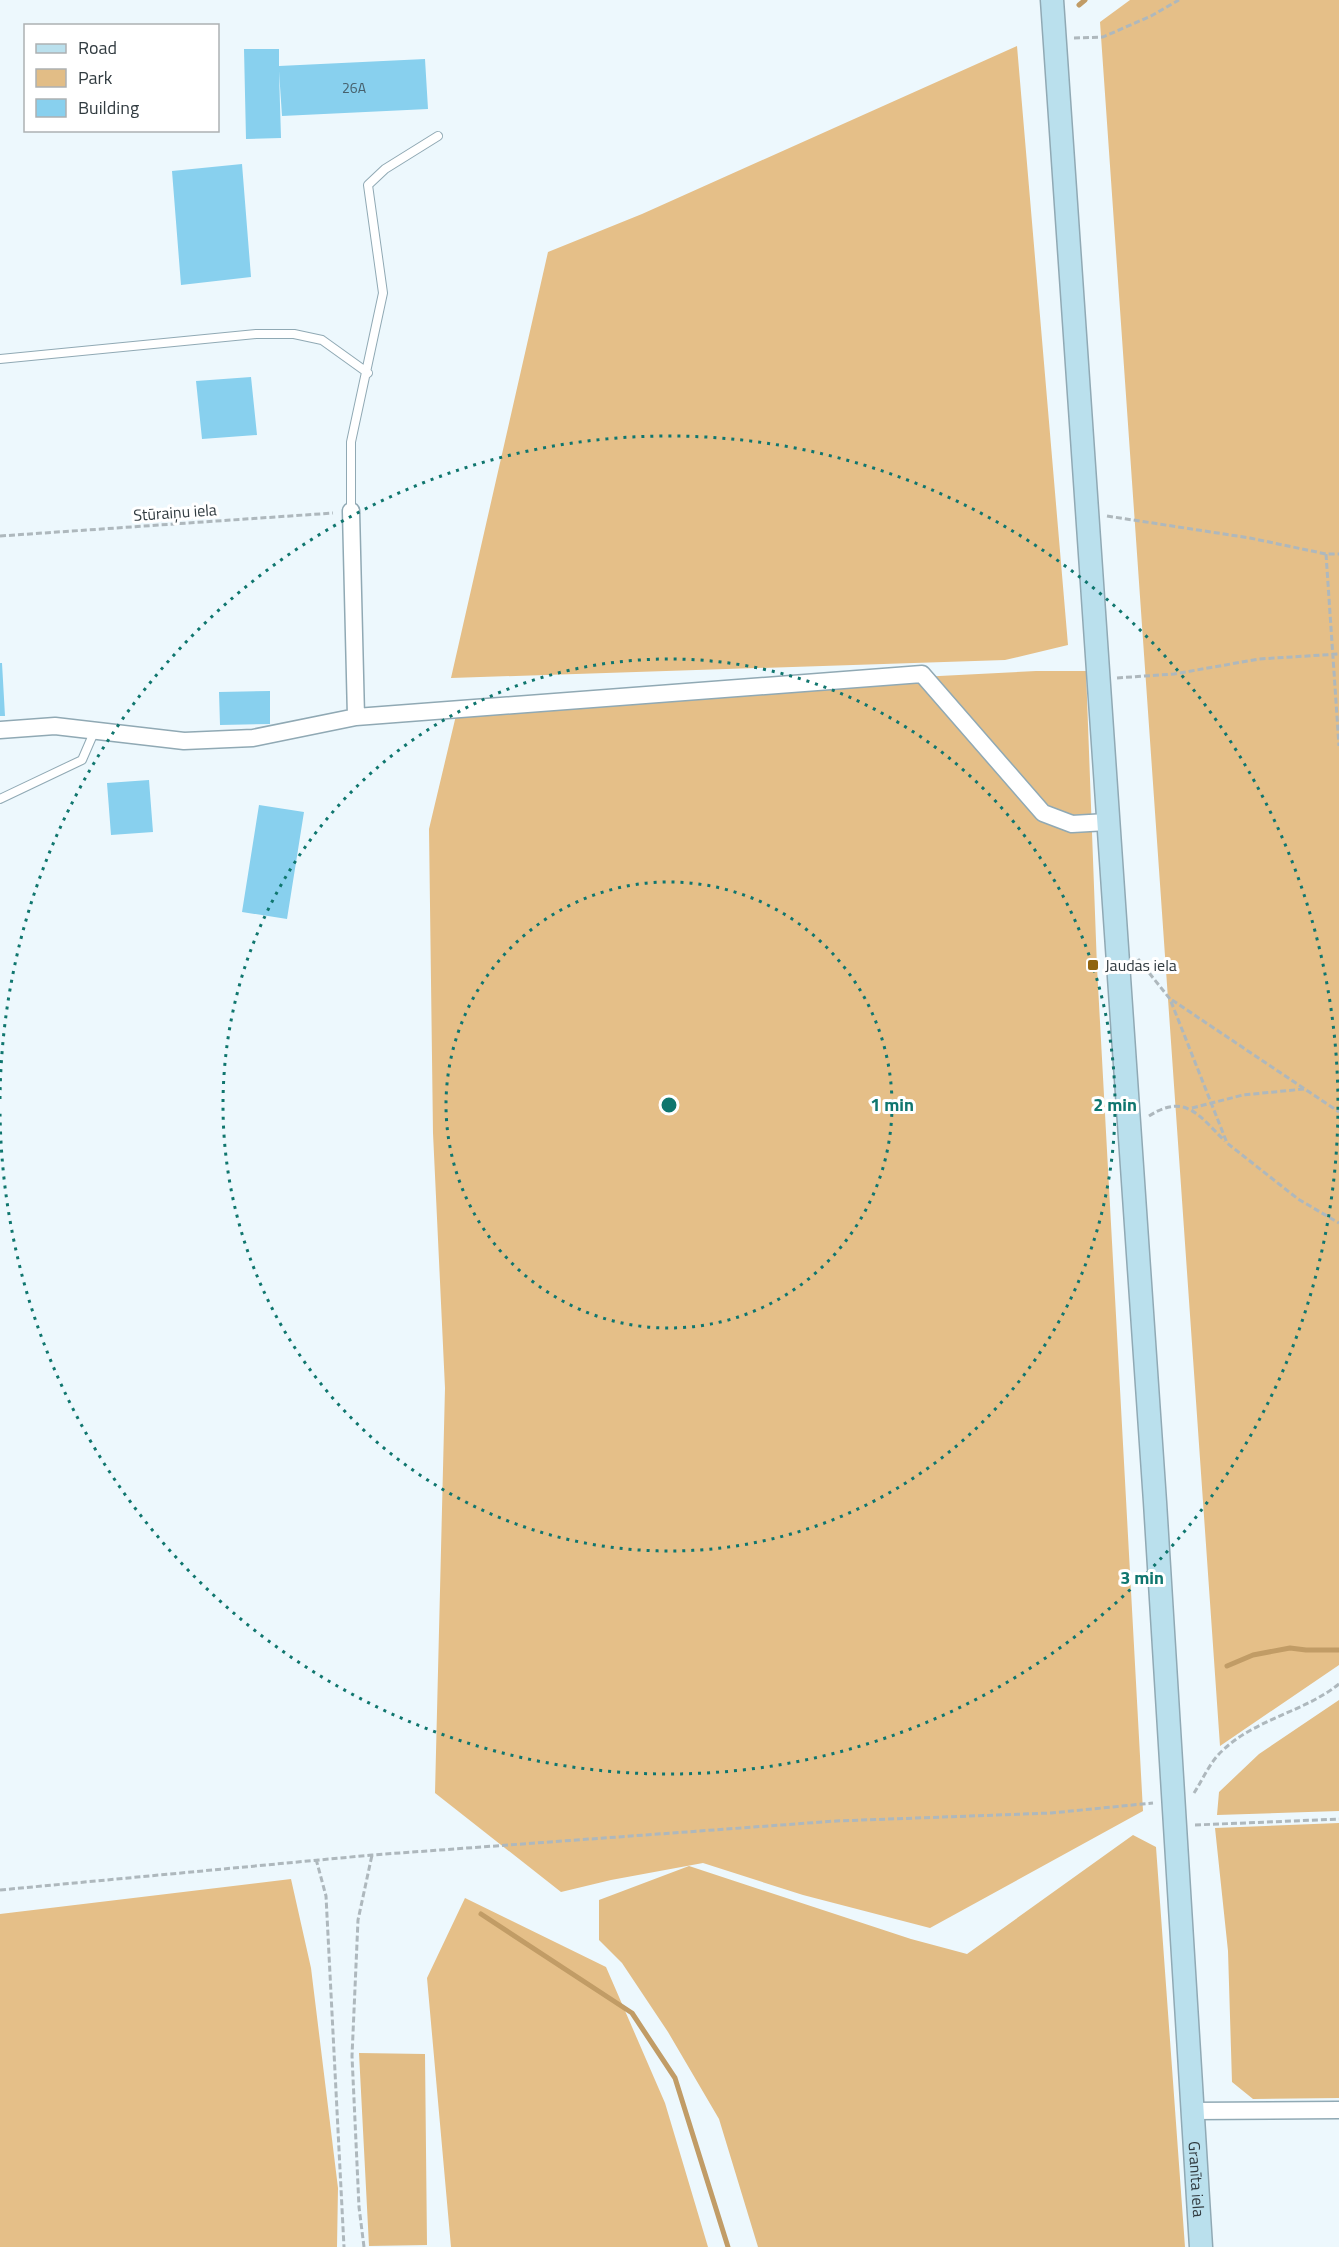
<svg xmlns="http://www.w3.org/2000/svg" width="1339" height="2247" font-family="'Titillium Web',sans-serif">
  <rect width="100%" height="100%" fill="#edf8fd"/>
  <!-- green -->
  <path fill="#e2bd86" d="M1339,1700V1811L1217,1815L1219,1792L1259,1754Z
    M1339,1823V2098L1253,2099L1232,2082L1228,1951L1215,1828Z
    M1133,1835L1156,1847L1185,2247H758L719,2119L668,2032L622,1963L599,1940V1900L689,1866L911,1939L967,1954Z
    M359,2053L425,2054L427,2245L369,2246Z"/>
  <!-- forest -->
  <path fill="#e5bf88" d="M1130,0H1339V1665L1220,1746L1100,22Z
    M1017,46L1068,645L1005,660L451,678L548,252L642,214Z
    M1036,671H1086L1097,967L1143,1811L930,1928L803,1895L703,1863L611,1880L561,1892L435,1793L445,1388L433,1133L429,829L458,707L762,685Z
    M291,1879L311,1968L338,2188L337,2247H0V1914Z
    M465,1898L606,1967L665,2103L708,2247H451L427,1978Z"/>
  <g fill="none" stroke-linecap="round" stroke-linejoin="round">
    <!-- stream -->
    <path stroke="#c19c66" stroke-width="5" d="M1079,5L1085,0
      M1227,1666L1253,1655L1290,1648L1306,1650H1339
      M481,1914L632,2013L675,2078L728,2247"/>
  </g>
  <!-- building -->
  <path fill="#88d0ee" d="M244,49H279V66L425,59L428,109L282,116L279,71L281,138L246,139Z
    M242,164L251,277L181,285L172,171Z
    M251,377L257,435L202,439L196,381Z
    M0,663H2L5,716H0Z
    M270,691V724L220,725L219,692Z
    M149,780L153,832L111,835L107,783Z
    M259,805L304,812L287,919L242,912Z"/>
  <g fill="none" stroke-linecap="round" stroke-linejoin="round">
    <defs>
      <path id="service" d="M0,359L256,334H294L322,340L368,373
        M351,511V442L383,293L368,185L385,169L438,136
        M0,799L82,760L95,730"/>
      <path id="minor" d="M351,511L356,717
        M0,730L55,726L184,741L253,738L356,717L922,674L1043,813L1072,824L1107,822
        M1192,2111L1339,2110"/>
      <g id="secondary">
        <path id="s1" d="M1052,0L1155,1502L1201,2247"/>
      </g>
    </defs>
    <!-- service casing -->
    <use href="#service" stroke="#90a9b4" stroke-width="10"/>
    <!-- minor casing -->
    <use href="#minor" stroke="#90a9b4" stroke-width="19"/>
    <!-- secondary casing -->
    <use href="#secondary" stroke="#90a9b4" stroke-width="25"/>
    <!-- path -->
    <path stroke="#aeb8bd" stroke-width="3" stroke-dasharray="6 3" stroke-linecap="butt" d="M1074,38L1103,37L1151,16L1179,0
      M1107,516L1250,538L1326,554H1339
      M0,536L333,513
      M1326,554L1339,746
      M1117,678L1174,674L1259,659L1339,654
      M1138,959L1170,999L1227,1143L1298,1199L1339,1223
      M1172,1000L1339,1112
      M1192,1108L1243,1095L1304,1089
      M1149,1116C1186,1092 1200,1117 1225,1141
      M1194,1793C1203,1779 1210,1762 1222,1751C1255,1719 1304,1712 1339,1684
      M1195,1825L1339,1819
      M316,1859L326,1896L344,2247
      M0,1890L372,1855L836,1821L1051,1813L1153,1803
      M364,2247L359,2207L352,2056L358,1920L372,1855"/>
    <!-- service -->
    <use href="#service" stroke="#fff" stroke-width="8"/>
    <!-- minor -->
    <use href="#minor" stroke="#fff" stroke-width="16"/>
    <!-- secondary -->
    <use href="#secondary" stroke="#bae0ed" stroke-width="22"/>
  </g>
  <!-- distance rings -->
  <g fill="none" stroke="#0f766e" stroke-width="3" stroke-dasharray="3 6">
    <circle cx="669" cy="1105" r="223"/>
    <circle cx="669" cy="1105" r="446"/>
    <path d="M0 1099A669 669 0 1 1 0 1111"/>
  </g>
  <!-- markers -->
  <rect fill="#91640f" stroke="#fff" stroke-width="2" x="1087" y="959" width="12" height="12" rx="3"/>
  <g text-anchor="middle" stroke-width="6" stroke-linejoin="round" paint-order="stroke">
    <!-- number labels -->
    <g font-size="14" fill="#47606c">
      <text x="354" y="93">26A</text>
    </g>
    <!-- street labels -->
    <g font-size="16" fill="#313b40" stroke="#fff">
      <text transform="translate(175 512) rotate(-4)" y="6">Stūraiņu iela</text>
      <text dy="6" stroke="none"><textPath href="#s1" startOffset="2184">Granīta iela</textPath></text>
    </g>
    <!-- poi labels -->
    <g font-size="16" fill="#313b40" stroke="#fff" text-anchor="start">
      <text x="1105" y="971">Jaudas iela</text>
    </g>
  </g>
  <circle cx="669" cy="1105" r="9" fill="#0f766e" stroke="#fff" stroke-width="3"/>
  <g font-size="18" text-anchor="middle" font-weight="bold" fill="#0f766e" stroke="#fff" stroke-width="6" stroke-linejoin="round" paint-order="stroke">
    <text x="892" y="1111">1 min</text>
    <text x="1115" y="1111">2 min</text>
    <text x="1142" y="1584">3 min</text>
  </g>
  <!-- legend -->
  <rect x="24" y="24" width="195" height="108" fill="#ffffff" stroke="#adb1b3" stroke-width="1.5"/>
  <rect x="36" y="44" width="30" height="9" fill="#bae0ed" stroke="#adb1b3" stroke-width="1.5"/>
  <text x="78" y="54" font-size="18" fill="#313b40">Road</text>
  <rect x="36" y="69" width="30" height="18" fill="#e2bd86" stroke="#adb1b3" stroke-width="1.5"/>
  <text x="78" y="84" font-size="18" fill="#313b40">Park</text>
  <rect x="36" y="99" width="30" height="18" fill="#88d0ee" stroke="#adb1b3" stroke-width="1.5"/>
  <text x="78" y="114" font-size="18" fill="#313b40">Building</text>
</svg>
